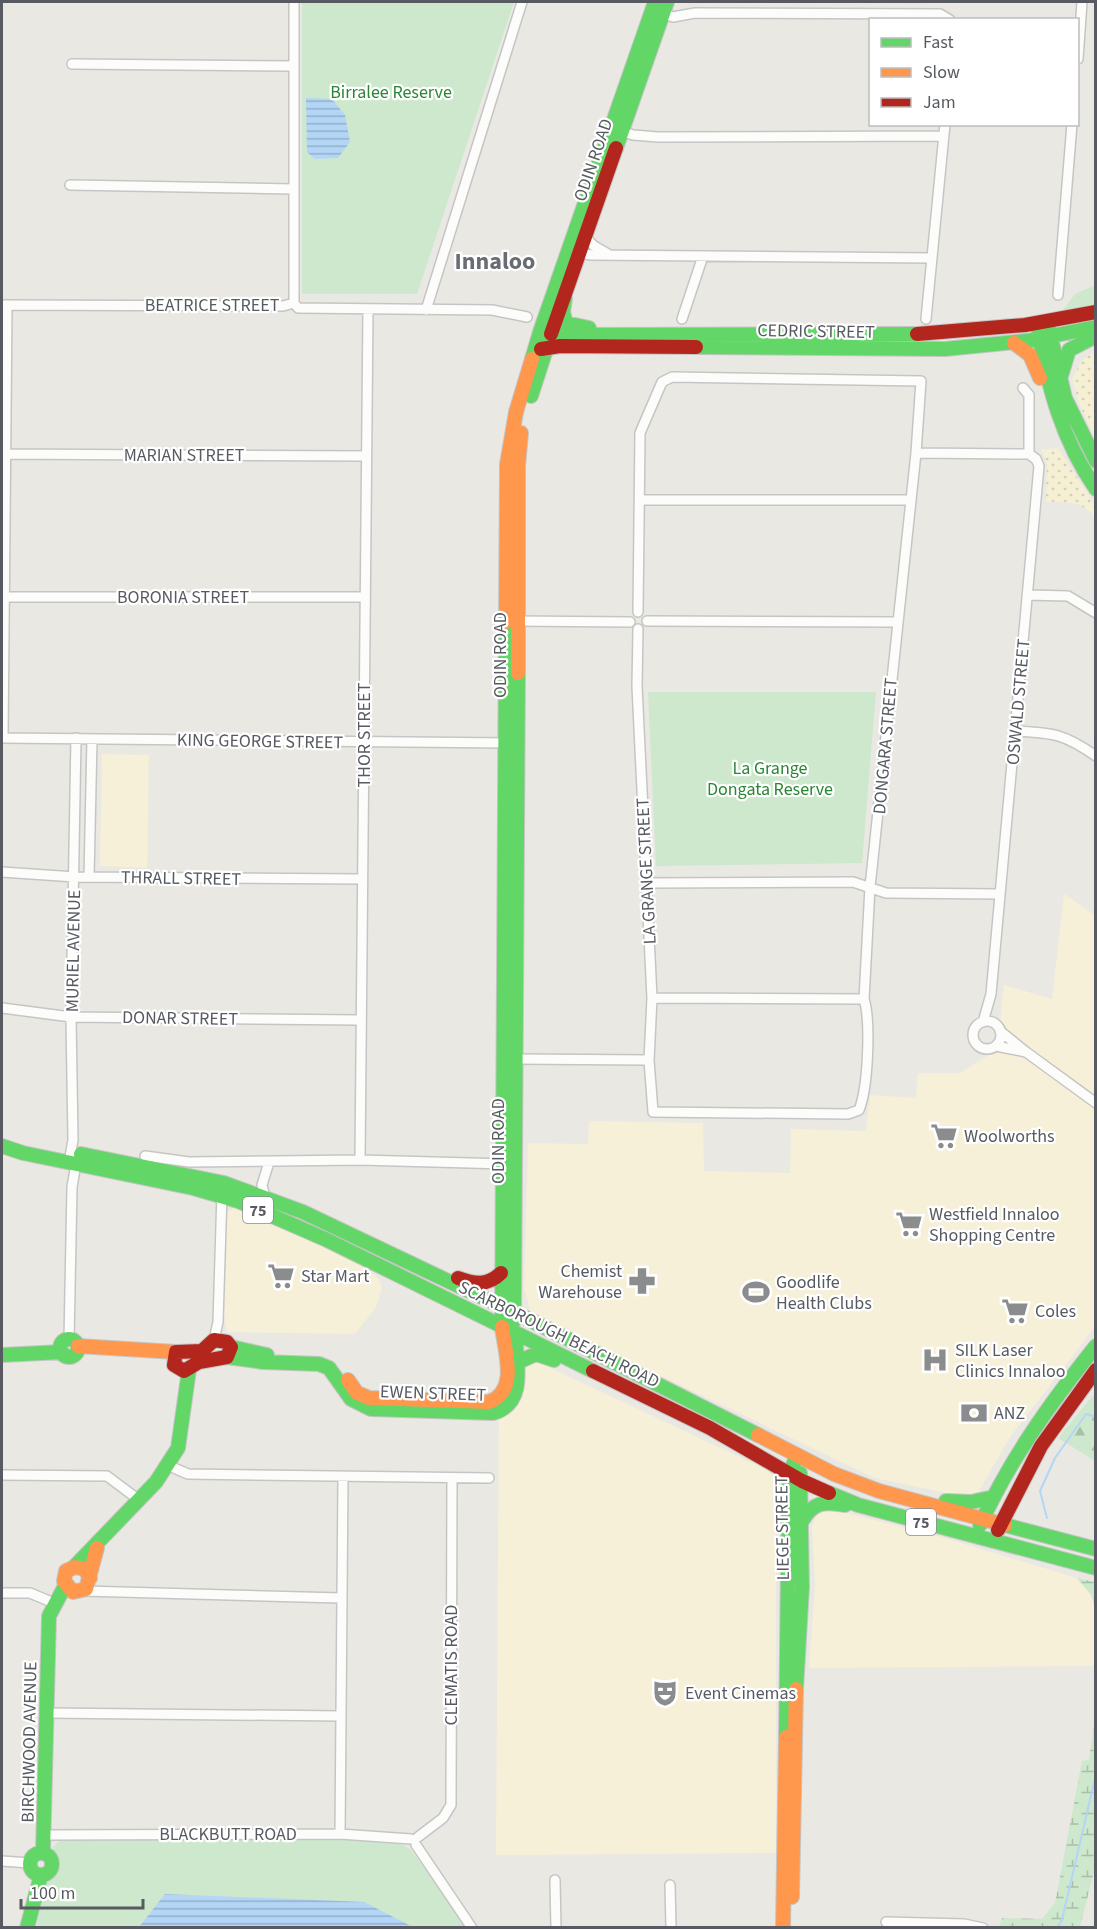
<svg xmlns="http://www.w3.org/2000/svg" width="1097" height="1929" font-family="'Source Sans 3',sans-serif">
  <defs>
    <pattern id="forest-firs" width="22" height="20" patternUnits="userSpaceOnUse" patternTransform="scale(1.5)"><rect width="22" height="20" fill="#cde8cc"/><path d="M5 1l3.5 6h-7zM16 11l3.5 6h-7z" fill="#a9bfa9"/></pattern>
    <pattern id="wetland-marsh" width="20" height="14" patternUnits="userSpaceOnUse" patternTransform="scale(1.5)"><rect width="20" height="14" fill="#cde8cc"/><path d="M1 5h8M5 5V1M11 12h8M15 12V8" fill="none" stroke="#a9bfa9"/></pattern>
    <pattern id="sand-dots" width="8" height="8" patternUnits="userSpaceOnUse" patternTransform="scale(1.5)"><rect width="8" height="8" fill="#f5efd3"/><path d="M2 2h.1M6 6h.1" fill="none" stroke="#d4cfb8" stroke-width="1.8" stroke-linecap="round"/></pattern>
    <pattern id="water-rules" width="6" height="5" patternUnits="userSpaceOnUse" patternTransform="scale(1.5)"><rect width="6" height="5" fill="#b3d5f6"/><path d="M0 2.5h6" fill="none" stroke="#94b0cb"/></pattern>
  </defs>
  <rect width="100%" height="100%" fill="#eae8e2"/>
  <!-- commercial -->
  <path fill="#f6f0d8" d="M102,754L149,755L147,868L100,866Z
    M1064,894L1095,915V1327L1010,1437L979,1491L966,1497L875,1478L531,1314L524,1288L528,1143L588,1144L589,1121L703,1123L704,1171L790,1173L791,1129L866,1131L870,1095L916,1098L918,1073H960L997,1050L1004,985L1052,999Z
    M235,1207L241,1208L362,1265L379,1279L382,1288L376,1307L355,1334L227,1332L223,1310L224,1218L227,1212Z
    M529,1361L538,1362L767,1470L773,1476L776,1492V1853L496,1855L499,1397L522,1366Z
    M826,1510L839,1511L941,1537L1077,1578L1091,1595L1095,1607V1666L809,1668L815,1584L812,1526L816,1516Z"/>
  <!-- green -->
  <path fill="#cde8cc" d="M302,2H514L417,294H302Z
    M1095,285V307L1059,315L1075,294Z
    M648,692H876L862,863L656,866Z
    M86,1837L391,1839L410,1849L468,1927L36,1928L47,1883L57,1865L53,1847L59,1841Z"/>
  <!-- forest -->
  <path fill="url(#forest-firs)" d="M1095,1393V1461L1058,1438Z"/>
  <!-- wetland -->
  <path fill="url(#wetland-marsh)" d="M1077,1578L1095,1582V1607L1091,1595Z
    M1095,1716V1868L1080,1927H999L1002,1918L1042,1919L1055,1903L1082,1761L1089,1760Z"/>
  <!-- sand -->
  <path fill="url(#sand-dots)" d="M1095,352V437L1080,406L1072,379L1082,360Z
    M1058,448L1095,505V516L1079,504L1046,501L1047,463L1041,450Z"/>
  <!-- water -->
  <path fill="url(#water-rules)" d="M306,98L332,99L345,115L350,142L338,158L315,159L307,152Z
    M165,1894L364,1902L413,1927H139Z"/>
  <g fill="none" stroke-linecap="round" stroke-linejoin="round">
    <!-- stream -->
    <path stroke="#b3d5f6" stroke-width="2" d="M1047,1518L1040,1491L1055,1458L1086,1414L1096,1417
      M1057,1928L1062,1920L1096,1774"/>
    <defs>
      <path id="street" d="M658,12L673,17L695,13L940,14L950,20
        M1078,59L1082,2
        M72,64L293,66
        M618,130L633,135L658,137L943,136
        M70,185L293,189
        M582,234L594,246L608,254
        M575,252L591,255L932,258
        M1058,295L1072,124
        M294,303V2
        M294,303L298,308L492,310L527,317
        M3,305L283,306L294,303
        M426,310L522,2
        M682,319L703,256
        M926,319L945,124
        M916,453L1029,454
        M2,454L366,456
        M640,500H909
        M1027,595L1068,596L1096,613
        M2,597H364
        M638,612L640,433L662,382L672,377L921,381L916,453L870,887L864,999C871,1022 868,1088 859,1110L848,1114L653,1112L649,1060L652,998L637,686L638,629
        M513,621L630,622
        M647,621L896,622
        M1017,731C1054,733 1064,734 1096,756
        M2,738L509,743
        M3,738L7,306
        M2,872L75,877L361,879
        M89,877L92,739
        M646,883L853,882L886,893L1000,894
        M652,998L864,999
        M2,1008L71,1017L360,1020
        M973 1035a14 14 0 1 1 28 0a14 14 0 1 1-28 0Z
        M983,1022L991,994L1039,466L1036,459L1029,454V395L1023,388
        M1000,1031L1026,1052
        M996,1046L1026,1052L1096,1103
        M514,1059L649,1060
        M145,1156L189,1162L360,1160L507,1164
        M360,1160L368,309
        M69,1162L73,1140L71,1017L76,738
        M265,1197L262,1185L269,1162
        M69,1340L72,1187L76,1164
        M214,1340L218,1322L222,1193
        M167,1465L188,1474L489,1478
        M2,1475L107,1476L139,1500
        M84,1591L341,1598
        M2,1593H30L54,1603
        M47,1713L340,1716
        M340,1834L343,1477
        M45,1835L340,1834L411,1839
        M418,1837L443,1818L451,1805L452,1478
        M416,1845L472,1928
        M2,1861L30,1863
        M555,1880L556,1928
        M670,1885L671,1928
        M886,1922L964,1924L983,1928"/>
      <path id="fast" d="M616,148L667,2
        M565,298L563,312L566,323L589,328
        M1038,329C1048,387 1062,440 1096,489
        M1049,329L1065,398L1096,461
        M540,332L655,2
        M696,347L945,349L1026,341L1096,327
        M532,359L540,332L561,335L917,334
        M1061,376L1069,350L1096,336
        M531,396L551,334
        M2,1146L23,1153L193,1188L238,1201L327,1240L593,1371
        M81,1154L224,1183L303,1212L530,1320L758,1435
        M514,1321L518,673
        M502,1327L506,622
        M60 1348a9 9 0 1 1 18 0a9 9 0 1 1-18 0Z
        M231,1347L267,1355
        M2,1355L62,1352
        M227,1357L263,1362L319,1364L329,1368L351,1399L371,1409L493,1413C528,1403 516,1362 515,1333
        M516,1363L536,1354L554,1360
        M829,1493L858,1505L1096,1568
        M946,1501L971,1502L994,1497
        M802,1521C813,1502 824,1501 845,1505
        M980,1525C1010,1459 1051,1402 1096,1346
        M1005,1525L1096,1549
        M74,1567L156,1482L178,1448L189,1370
        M796,1689L802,1587L800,1473
        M786,1737L789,1474L797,1456
        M43,1852L49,1616L65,1586
        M30 1864a11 11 0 1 1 22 0a11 11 0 1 1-22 0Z
        M27,1928L41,1875"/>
      <path id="slow" d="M1014,343L1030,355L1040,378
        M506,622L507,464L516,412L532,359
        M518,673V466L521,433
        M78,1346L176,1352
        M348,1380L357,1393L369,1398L489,1402C519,1391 505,1352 502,1327
        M758,1435L834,1474L879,1491L1005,1525
        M90,1578L85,1569L75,1567L66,1571L64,1581L73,1592L86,1589L97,1548
        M792,1897L796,1689
        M783,1928L786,1737"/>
      <path id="jam" d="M551,334L616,148
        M917,334L1025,325L1096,312
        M541,349L560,346L696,347
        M458,1278C474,1284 488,1286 501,1273
        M214,1340L227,1342L231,1347L227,1357L199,1362L184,1371L174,1365L176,1352L202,1351Z
        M593,1371L710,1428L802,1481L829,1493
        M998,1530L1041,1446L1096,1370"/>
    </defs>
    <!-- street casing -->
    <use href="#street" stroke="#c5c6c4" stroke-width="12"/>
    <!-- fast casing -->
    <use href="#fast" stroke="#c5c5c4" stroke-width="16"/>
    <!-- slow casing -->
    <use href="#slow" stroke="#c5c5c4" stroke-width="16"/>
    <!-- jam casing -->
    <use href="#jam" stroke="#c5c5c4" stroke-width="16"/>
    <!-- street -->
    <use href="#street" stroke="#fcfcfb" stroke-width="9"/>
    <!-- fast -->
    <use href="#fast" stroke="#63d668" stroke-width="14"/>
    <!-- slow -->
    <use href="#slow" stroke="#ff974d" stroke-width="14"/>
    <!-- jam -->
    <use href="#jam" stroke="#b3261e" stroke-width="14"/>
  </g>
  <!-- icons -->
  <defs>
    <symbol id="supermarket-bare" viewBox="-9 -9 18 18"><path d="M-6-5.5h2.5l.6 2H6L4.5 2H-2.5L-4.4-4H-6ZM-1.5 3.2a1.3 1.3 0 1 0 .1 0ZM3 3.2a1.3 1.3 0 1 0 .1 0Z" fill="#8a8c8e" stroke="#fff" stroke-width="2.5" paint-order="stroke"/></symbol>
    <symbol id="pharmacy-bare" viewBox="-9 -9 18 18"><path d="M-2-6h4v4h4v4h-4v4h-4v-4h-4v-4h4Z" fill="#8a8c8e" stroke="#fff" stroke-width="2.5" paint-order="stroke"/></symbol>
    <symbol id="stadium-bare" viewBox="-9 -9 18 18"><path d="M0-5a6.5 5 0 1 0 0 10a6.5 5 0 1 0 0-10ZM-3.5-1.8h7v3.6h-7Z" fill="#8a8c8e" stroke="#fff" stroke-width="2.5" paint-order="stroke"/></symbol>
    <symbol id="hospital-bare" viewBox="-9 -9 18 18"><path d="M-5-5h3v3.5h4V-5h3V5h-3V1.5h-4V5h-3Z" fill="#8a8c8e" stroke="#fff" stroke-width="2.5" paint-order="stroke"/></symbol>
    <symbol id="bank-bare" viewBox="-9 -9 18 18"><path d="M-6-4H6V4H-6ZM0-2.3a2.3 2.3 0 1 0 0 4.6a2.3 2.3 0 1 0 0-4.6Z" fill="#8a8c8e" stroke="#fff" stroke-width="2.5" paint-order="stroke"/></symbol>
    <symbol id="theatre-bare" viewBox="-9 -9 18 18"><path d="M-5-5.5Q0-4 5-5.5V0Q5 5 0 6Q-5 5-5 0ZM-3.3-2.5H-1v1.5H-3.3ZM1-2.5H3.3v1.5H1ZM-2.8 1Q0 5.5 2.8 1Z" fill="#8a8c8e" stroke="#fff" stroke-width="2.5" paint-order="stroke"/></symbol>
  </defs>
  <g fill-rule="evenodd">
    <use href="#supermarket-bare" x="925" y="1117" width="38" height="38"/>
    <use href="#supermarket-bare" x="890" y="1205" width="38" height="38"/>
    <use href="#supermarket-bare" x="262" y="1257" width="38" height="38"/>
    <use href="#pharmacy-bare" x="623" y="1262" width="38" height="38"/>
    <use href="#stadium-bare" x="737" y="1273" width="38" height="38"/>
    <use href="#supermarket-bare" x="996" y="1292" width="38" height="38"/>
    <use href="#hospital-bare" x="916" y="1341" width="38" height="38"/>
    <use href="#bank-bare" x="955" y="1394" width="38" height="38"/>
    <use href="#theatre-bare" x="646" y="1674" width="38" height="38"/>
  </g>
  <g text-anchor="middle" stroke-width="4.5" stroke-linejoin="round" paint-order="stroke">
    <!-- shield labels -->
    <g fill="#fff" stroke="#898c90" stroke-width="1.5">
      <rect x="243" y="1197" width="30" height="26" rx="4.5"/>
      <rect x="906" y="1509" width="30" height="26" rx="4.5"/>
    </g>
    <g font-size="16" font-weight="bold" fill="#575b61">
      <text x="258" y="1216">75</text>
      <text x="921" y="1528">75</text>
    </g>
    <!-- park labels -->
    <g font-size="18" fill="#2b8535" stroke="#fff">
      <text x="391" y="98">Birralee Reserve</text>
      <text x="770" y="774">La Grange<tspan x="770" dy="21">Dongata Reserve</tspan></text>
    </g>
    <!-- street labels -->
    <g font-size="18" fill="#575b61" stroke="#fff">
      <text transform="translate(593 160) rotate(-71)" y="6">ODIN ROAD</text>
      <text x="212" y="311">BEATRICE STREET</text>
      <text transform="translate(816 331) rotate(1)" y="6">CEDRIC STREET</text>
      <text x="184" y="461">MARIAN STREET</text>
      <text x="183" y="603">BORONIA STREET</text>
      <text transform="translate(500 655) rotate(-90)" y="6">ODIN ROAD</text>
      <text transform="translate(1018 702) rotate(-85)" y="6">OSWALD STREET</text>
      <text transform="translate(364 735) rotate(-90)" y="6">THOR STREET</text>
      <text transform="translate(260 741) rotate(1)" y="6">KING GEORGE STREET</text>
      <text transform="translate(885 746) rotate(-85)" y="6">DONGARA STREET</text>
      <text transform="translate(646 871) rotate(-93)" y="6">LA GRANGE STREET</text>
      <text transform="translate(181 878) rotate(1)" y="6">THRALL STREET</text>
      <text transform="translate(73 951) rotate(-89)" y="6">MURIEL AVENUE</text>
      <text transform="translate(180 1018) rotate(1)" y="6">DONAR STREET</text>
      <text transform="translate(498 1141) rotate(-90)" y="6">ODIN ROAD</text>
      <text transform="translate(559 1334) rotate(26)" y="6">SCARBOROUGH BEACH ROAD</text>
      <text transform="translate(433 1393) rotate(2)" y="6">EWEN STREET</text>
      <text transform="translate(782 1528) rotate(-91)" y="6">LIEGE STREET</text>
      <text transform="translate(451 1665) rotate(-90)" y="6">CLEMATIS ROAD</text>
      <text transform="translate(29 1742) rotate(-89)" y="6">BIRCHWOOD AVENUE</text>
      <text x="228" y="1840">BLACKBUTT ROAD</text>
    </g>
    <!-- poi labels -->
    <g font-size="18" fill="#575b61" stroke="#fff" text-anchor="start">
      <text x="964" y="1142">Woolworths</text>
      <text x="929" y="1220">Westfield Innaloo<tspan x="929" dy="21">Shopping Centre</tspan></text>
      <text x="622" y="1277" text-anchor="end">Chemist<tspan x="622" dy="21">Warehouse</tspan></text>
      <text x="301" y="1282">Star Mart</text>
      <text x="776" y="1288">Goodlife<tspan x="776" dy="21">Health Clubs</tspan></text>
      <text x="1035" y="1317">Coles</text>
      <text x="955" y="1356">SILK Laser<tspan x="955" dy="21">Clinics Innaloo</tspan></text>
      <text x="994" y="1419">ANZ</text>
      <text x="685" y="1699">Event Cinemas</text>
    </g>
    <!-- district labels -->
    <g font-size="24" font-weight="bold" fill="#686d73" stroke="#fff">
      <text x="495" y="269">Innaloo</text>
    </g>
  </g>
  <!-- border -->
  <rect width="1097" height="1929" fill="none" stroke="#575b61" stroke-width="6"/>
  <!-- legend -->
  <rect x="869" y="18" width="210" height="108" fill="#ffffff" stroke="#bcbdc0" stroke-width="1.5"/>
  <rect x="881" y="38" width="30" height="9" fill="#63d668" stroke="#bcbdc0" stroke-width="1.5"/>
  <text x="923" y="48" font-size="18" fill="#575b61">Fast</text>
  <rect x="881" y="68" width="30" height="9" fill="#ff974d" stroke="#bcbdc0" stroke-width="1.5"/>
  <text x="923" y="78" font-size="18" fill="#575b61">Slow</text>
  <rect x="881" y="98" width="30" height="9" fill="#b3261e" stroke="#bcbdc0" stroke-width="1.5"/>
  <text x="923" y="108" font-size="18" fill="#575b61">Jam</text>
  <!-- scale -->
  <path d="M21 1899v9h122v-9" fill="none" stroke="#575b61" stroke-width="3"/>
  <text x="30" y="1899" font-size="18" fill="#575b61" stroke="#ffffff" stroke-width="4.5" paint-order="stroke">100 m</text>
</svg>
